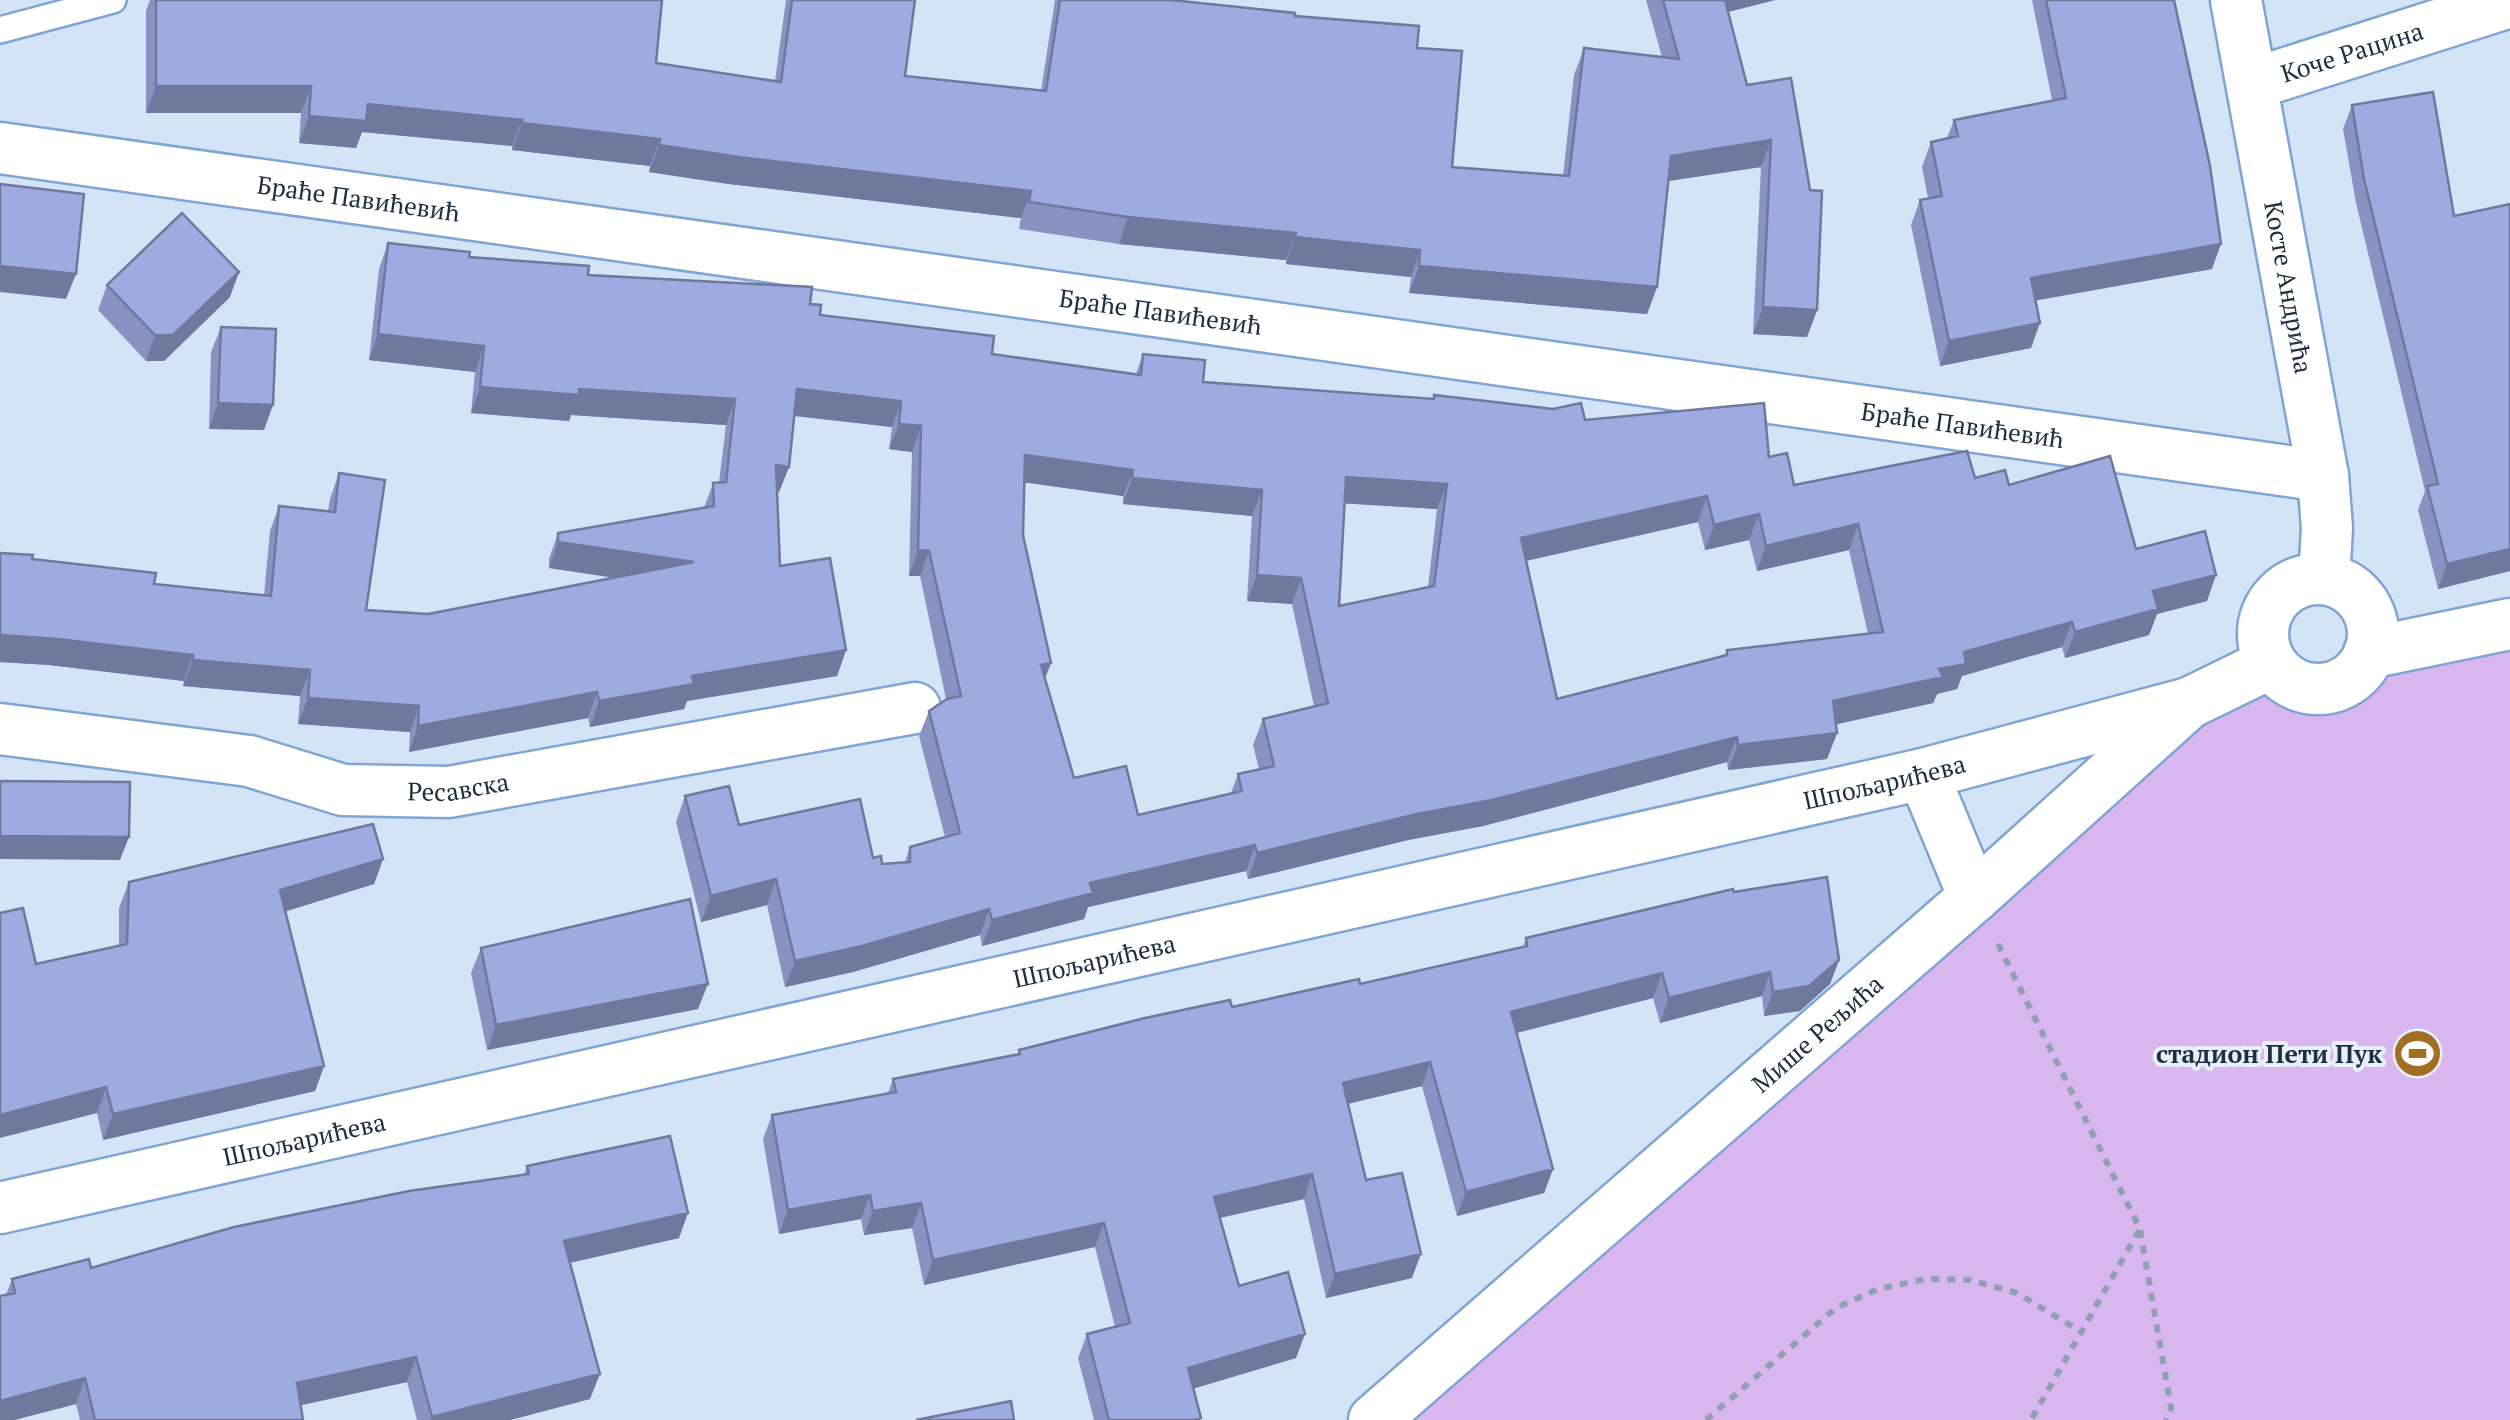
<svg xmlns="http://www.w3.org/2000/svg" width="2510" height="1420" font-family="'PT Serif',serif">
  <rect width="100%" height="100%" fill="#d4e4f7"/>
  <!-- green -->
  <path fill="#dab6ee" d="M2510,624V1420H1366L2271,663C2296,693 2330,696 2360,669Z"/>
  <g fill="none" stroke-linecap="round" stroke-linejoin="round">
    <defs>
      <path id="service" d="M0,30L113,0"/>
      <g id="minor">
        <path id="s1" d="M2236,0L2323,476L2327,528L2324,579"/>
        <path id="s2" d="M2252,84L2510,2"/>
        <path id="s3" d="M0,148L2323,476"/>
        <circle cx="2318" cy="634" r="55"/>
        <path d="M2369,653L2510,624"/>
        <path id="s4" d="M0,729L249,761L343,790L449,792L915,708"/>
        <path d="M1923,774L1974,897"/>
        <path id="s5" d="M0,1208L1923,774L2189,703"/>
        <path id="s6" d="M1374,1420L1974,897L2189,703L2271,663"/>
      </g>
    </defs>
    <!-- service casing -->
    <use href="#service" stroke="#80a5d3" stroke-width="30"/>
    <!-- minor casing -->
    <use href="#minor" stroke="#80a5d3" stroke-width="55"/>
    <!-- path -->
    <path stroke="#90a0b2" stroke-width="6" stroke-dasharray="8 8" stroke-linecap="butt" d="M1998,944L2140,1229L2031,1420
      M2140,1230L2171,1408L2166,1420
      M1706,1420L1836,1308L1878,1289L1926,1279L1970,1280L2017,1293L2083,1333"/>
    <!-- service -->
    <use href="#service" stroke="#fff" stroke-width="25"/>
    <!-- minor -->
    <use href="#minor" stroke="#fff" stroke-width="50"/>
  </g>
  <!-- wall -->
  <path fill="#8893c1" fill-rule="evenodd" d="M150,0H662L656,63L775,81L786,0H915L905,76L1041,91L1055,0H1171L1295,16L1417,48L1452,167L1563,176L1574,75L1584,48L1662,57L1646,0H1775L1728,12L1747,85L1791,78L1817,310L1807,337L1753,334L1761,167L1668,181L1657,287L1647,314L1409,293L1411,277L1286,264V260L1119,244L1019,229L1021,218L729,184L649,172L650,166L512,150V146L362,132L356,148L299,143L301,113H146V11Z
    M2032,0H2174L2212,269L2035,300L2031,348L1940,366L1911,225L1920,200L1928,198L1922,167L1931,142L1947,138L1954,120L2052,100Z
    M2352,105L2454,216L2510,204V571L2438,589L2418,510L2425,491L2356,203L2343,129Z
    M388,243L588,275L810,304L820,315L992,354L1136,374L1143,354L1203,382L1585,420L1769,457L1794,485L1975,478L2009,485L2136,549L2207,601L2157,614L2149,635L2065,658L2062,647L1962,676L1957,689L1937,694L1933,703L1836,724L1837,733L1827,759L1728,770L1727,762L1483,826L1408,840L1248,879L1246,871L1088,907L1084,919L982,946L980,935L853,972L785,987L767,905L701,922L676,822L685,796L739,825L873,858L882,864L905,862L910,847L945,837L919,736L929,711L946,699L920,576H909L912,452L889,449L892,427L794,416L789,467L779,492H777L780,566L846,650L837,676L687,701L684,709L590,727L588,718L409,752L410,732L298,724L300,696L183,686L184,681L49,665L0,662V553L154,584L264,595L270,531L279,506L328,511L330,499L339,473L366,610L428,614L615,578L549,568V559L558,533L704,508L713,483L719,482L726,425L571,415L569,421L471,413L475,372L369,360L379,269ZM1024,482L1123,496V504L1252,516L1247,601L1292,604L1314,706L1263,719L1253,745L1259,769L1238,774L1231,793L1138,815L1074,778L1045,678L1023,535ZM1345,503L1437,509L1428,587L1339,606ZM1698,522L1705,550L1749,540L1757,571L1849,550L1868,634L1727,650L1725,656L1557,699L1526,561Z
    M107,285L230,297L164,361H146L98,310Z
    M221,327L264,430L209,429L211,352Z
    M383,859L374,884L285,911L324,1066L315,1091L103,1140L97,1113L36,964L119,946V908L129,882Z
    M1734,892L1839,960L1830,984L1800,1011L1764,1016L1762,996L1660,1023L1653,998L1517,1033L1553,1169L1544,1193L1457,1216L1422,1086L1348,1104L1366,1180L1412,1278L1326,1298L1304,1199L1220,1218L1239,1286L1296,1358L1193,1388L1200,1420H1094L1078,1358L1087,1334L1115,1327L1095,1247L924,1285L912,1228L864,1235L861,1219L779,1234L763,1139L772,1115L888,1093L893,1079L1018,1054L1019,1050L1232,1007L1360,984L1523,947L1526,938Z
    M481,948L698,1009L487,1050L471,973Z
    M527,1166L679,1238L570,1263L590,1399L510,1420H417L407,1382L301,1405L303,1420H80L76,1404L14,1420H0L6,1295L12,1279L91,1268L524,1175Z"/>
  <!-- shaded-wall -->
  <path fill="#6f789d" d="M1718,0H1775L1712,16Z
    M156,86H311L301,113H146Z
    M368,104L522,120L512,146L362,132L356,148L299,143L309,116Z
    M522,123L660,139L650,166L512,150Z
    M1771,140L1761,167L1662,182L1671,156Z
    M659,145L1031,191L1021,218L729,184L649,172Z
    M1128,217L1296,233L1286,260L1119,244Z
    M1295,237L1420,250L1411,277L1286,264Z
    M2221,244L2212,269L2022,303L2031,278Z
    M0,266L76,274L66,299L0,292Z
    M1419,266L1657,287L1647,314L1409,293Z
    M239,272L230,297L164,361H146L155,335Z
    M1763,307L1817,310L1807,337L1753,334Z
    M2040,323L2031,348L1940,366L1949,341Z
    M378,334L484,346L475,372L369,360Z
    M480,387L579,389L735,399L726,425L571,415L569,421L471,413Z
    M797,389L901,401L892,427L788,415Z
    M218,403L273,405L264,430L209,429Z
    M899,424L921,426L912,452L889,449Z
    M1025,455L1133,470L1123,496L1015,481Z
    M776,465L789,467L779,492L766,491Z
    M1346,477L1447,484L1437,509L1337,503Z
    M1132,478L1262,490L1252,516L1123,504Z
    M1707,496L1698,522L1512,564L1521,538Z
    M1759,514L1749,540L1705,550L1714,525Z
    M1858,524L1849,550L1757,571L1766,546Z
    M558,542L694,562L685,588L549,568Z
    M2510,549V571L2438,589L2447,564Z
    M918,550L929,551L920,576H909Z
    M1257,575L1301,578L1292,604L1247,601Z
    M2216,575L2207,601L2157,614L2149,635L2065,658L2075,632L2153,591Z
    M2072,622L2062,647L1962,676L1957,689L1937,694L1933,703L1824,727L1833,701L1939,669L1964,652Z
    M0,635L58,639L193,655L184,681L49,665L0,662Z
    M846,650L837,676L687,701L684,709L590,727L599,701L692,676Z
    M193,660L310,670L300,696L183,686Z
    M1051,663L1041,689V665Z
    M597,692L588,718L409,752L418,726Z
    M308,698L419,706L410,732L298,724Z
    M1837,733L1827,759L1728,770L1738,745Z
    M1737,737L1727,762L1483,826L1408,840L1248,879L1257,853Z
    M0,836L129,837L120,860L0,859Z
    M1255,845L1246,871L1088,907L1084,919L982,946L992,920L1090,883Z
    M383,859L374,884L271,916L280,890Z
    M776,879L767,905L701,922L711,896Z
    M989,909L980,935L853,972L785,987L795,961Z
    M1839,960L1830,984L1800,1011L1764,1016L1773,992Z
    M1770,972L1762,996L1660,1023L1669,998Z
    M1662,973L1653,998L1503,1036L1511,1012Z
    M708,984L698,1009L487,1050L496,1025Z
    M1430,1062L1422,1086L1334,1107L1343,1083Z
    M324,1066L315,1091L103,1140L113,1114Z
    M106,1087L97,1113L0,1138V1115Z
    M1553,1169L1544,1193L1457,1216L1466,1192Z
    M1312,1174L1304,1199L1205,1221L1214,1197Z
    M870,1195L861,1219L779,1234L788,1210Z
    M921,1203L912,1228L864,1235L873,1211Z
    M688,1213L679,1238L555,1266L564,1241Z
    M1104,1223L1095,1247L924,1285L933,1260Z
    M1421,1254L1412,1278L1326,1298L1335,1274Z
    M1305,1334L1296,1358L1179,1393L1188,1368Z
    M416,1357L407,1382L288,1408L297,1383Z
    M600,1374L590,1399L510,1420H431L432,1417Z
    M85,1378L76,1404L14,1420H0V1401Z"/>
  <!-- building -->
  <path fill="#9eabe0" stroke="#6f789d" stroke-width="2.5" fill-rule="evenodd" d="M156,0H662L656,63L781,82L792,0H915L905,76L1046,91L1060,0H1171L1295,13V16L1419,26L1417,48L1462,51L1452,167L1569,176L1584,48L1679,59L1663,0H1725L1747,85L1791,78L1810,190L1822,191L1817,310L1763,307L1771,140L1671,156L1657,287L1419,266L1420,250L1295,237L1296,233L1128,217L1029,202L1031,191L739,157L659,145L660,139L522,123V120L368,104L366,121L309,116L311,86H156Z
    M2046,0H2174L2210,166L2221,244L2031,278L2040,323L1949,341L1920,200L1942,196L1931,142L1958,136L1954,120L2066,98Z
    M2433,92L2454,216L2510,204V549L2447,564L2427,486L2438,484L2364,179L2352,105Z
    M0,184L84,194L76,274L0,266Z
    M182,213L239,272L173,335H155L107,285Z
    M388,243L470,252L469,257L589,266L588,275L812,287L810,304L821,305L820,315L994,336L992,354L1141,375L1143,354L1205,360L1203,382L1434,399V395L1553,409L1581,403L1585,420L1764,403L1769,457L1787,453L1794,485L1967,451L1975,478L2005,470L2009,485L2110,456L2136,549L2205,531L2216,575L2153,591L2158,609L2075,632L2072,622L1964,652L1966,664L1939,669L1943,677L1833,701L1837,733L1738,745L1737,737L1492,800L1417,814L1257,853L1255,845L1090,883L1093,893L1025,911L992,920L989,909L862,946L795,961L776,879L711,896L685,796L729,786L739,825L860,799L873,858L881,856L882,864L910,862V847L960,833L929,711L947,699L961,696L929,551L918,550L921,426L899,424L901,401L797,389L789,467L776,465L780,566L830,558L846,650L692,676L694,684L599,701L597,692L418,726L419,706L308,698L310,670L193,660V655L58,639L0,635V553L33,555L32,559L156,573L154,584L271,596L279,506L335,512L339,473L385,480L366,610L428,614L694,562L558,542V533L714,506L713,483L726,482L735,399L579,389V395L480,387L484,346L378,334ZM1025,455L1133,470L1132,478L1262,490L1257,575L1301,578L1328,703L1263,719L1274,766L1238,774L1242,791L1138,815L1126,766L1074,778L1041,665L1051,663L1023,535ZM1346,477L1447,484L1434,586L1339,606ZM1707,496L1714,525L1759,514L1766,546L1858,524L1883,632L1727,650V655L1557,699L1521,538Z
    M221,327L276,329L273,405L218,403Z
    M0,781L130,782L129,837L0,836Z
    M373,824L383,859L280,890L324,1066L113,1114L106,1087L0,1115V913L23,908L36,964L127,944L129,882Z
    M1827,877L1839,960L1809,986L1773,992L1770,972L1669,998L1662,973L1511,1012L1553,1169L1466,1192L1430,1062L1343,1083L1366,1180L1402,1173L1421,1254L1335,1274L1312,1174L1214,1197L1239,1286L1288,1272L1305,1334L1188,1368L1201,1418L1194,1420H1109L1087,1334L1130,1323L1104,1223L933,1260L921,1203L873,1211L870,1195L788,1210L772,1115L896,1092L893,1079L1020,1054L1019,1050L1145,1018L1230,1000L1232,1007L1359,979L1360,984L1527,946L1526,938L1733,889L1734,892Z
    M690,899L708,984L496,1025L481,948Z
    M670,1136L688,1213L564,1241L600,1374L432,1417L416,1357L297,1383L303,1420H95L85,1378L0,1401V1296L15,1293L12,1279L89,1259L91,1268L234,1227L409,1191L529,1174L527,1166Z
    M1011,1401L1014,1420H916Z"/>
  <!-- icons -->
  <defs>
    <symbol id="stadium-disc" viewBox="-11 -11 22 22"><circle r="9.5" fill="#a06f23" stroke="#e8f0fa"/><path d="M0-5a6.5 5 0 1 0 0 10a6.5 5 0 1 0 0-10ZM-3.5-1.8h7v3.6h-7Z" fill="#fff"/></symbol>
  </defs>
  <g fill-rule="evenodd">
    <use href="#stadium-disc" x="2390" y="1026" width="55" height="55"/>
  </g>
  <g text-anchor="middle" stroke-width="8" stroke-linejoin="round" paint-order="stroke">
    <!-- street labels -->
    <g font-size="25" fill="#1f2e40" stroke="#e8f0fa">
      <text dy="9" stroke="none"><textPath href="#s2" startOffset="105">Коче Рацина</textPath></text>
      <text dy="9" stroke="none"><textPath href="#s3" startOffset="362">Браће Павићевић</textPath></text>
      <text dy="9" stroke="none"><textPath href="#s1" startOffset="292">Косте Андрића</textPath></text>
      <text dy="9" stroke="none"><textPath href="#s3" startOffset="1172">Браће Павићевић</textPath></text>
      <text dy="9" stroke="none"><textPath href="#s3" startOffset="1982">Браће Павићевић</textPath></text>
      <text dy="9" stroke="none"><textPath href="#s5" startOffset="1932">Шпољарићева</textPath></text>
      <text dy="9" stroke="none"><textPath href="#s4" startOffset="465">Ресавска</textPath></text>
      <text dy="9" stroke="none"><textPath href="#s5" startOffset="1122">Шпољарићева</textPath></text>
      <text dy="9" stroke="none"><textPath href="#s6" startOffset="588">Мише Рељића</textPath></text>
      <text dy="9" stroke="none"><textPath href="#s5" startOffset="312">Шпољарићева</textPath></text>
    </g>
    <!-- poi labels -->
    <g font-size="25" font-weight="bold" fill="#1f2e40" stroke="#e8f0fa" text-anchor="end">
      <text x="2382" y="1063">стадион Пети Пук</text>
    </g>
  </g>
</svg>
